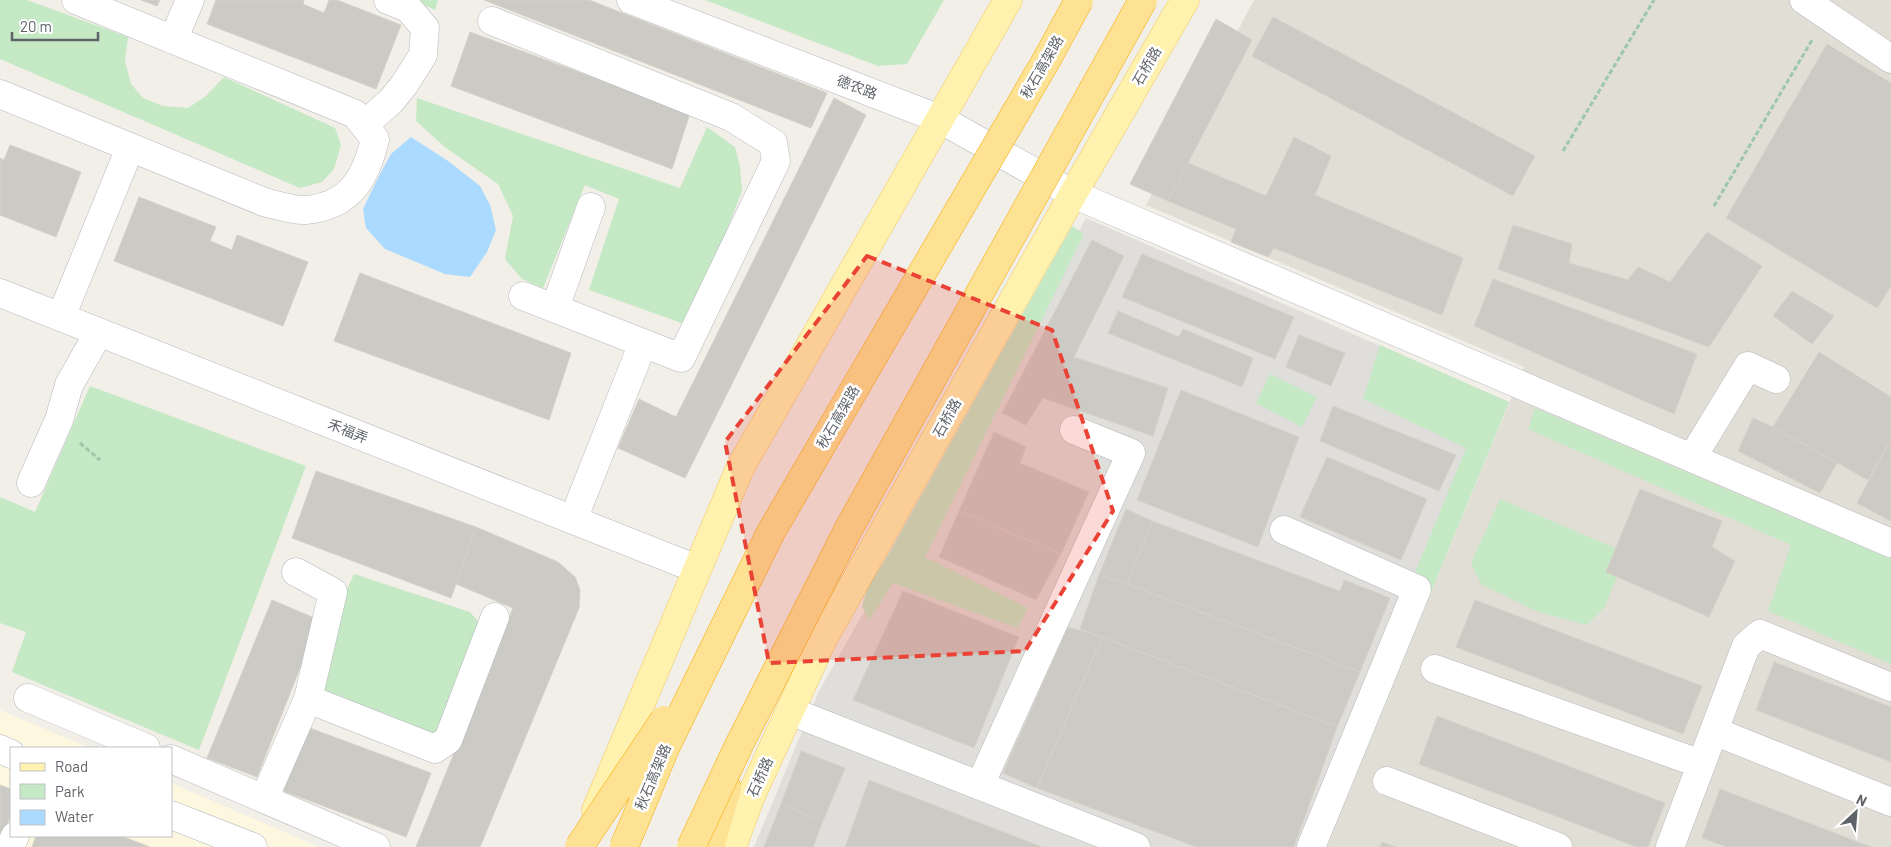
<svg xmlns="http://www.w3.org/2000/svg" width="1891" height="847" font-family="Barlow,'Noto Sans SC',sans-serif">
  <rect width="100%" height="100%" fill="#f1efe8"/>
  <!-- commercial -->
  <path fill="#fef7e0" d="M0,710L90,748H11V836H171V783L319,847H0Z"/>
  <!-- industrial -->
  <path fill="#e0deda" d="M1086,218L1509,402L1327,847H754L818,693Z"/>
  <!-- education -->
  <path fill="#e1ded6" d="M1254,0H1891V847H1327L1524,367L1146,205Z"/>
  <!-- green -->
  <path fill="#c5e8c5" d="M0,0H27L128,37L125,61L131,84L143,98L163,106L188,108L206,96L224,77L335,128L341,145L334,169L322,182L300,188L0,59Z
    M413,0H438L435,10Z
    M705,0H944L907,64L878,66Z
    M417,98L680,188L707,127L735,147L740,167L742,191L690,326L589,290L619,199L585,185L543,288L522,279L505,259L513,216L498,184L446,148L416,121Z
    M1072,226L1084,234L925,557L1028,608L1017,628L893,583L869,621L862,606L869,583L884,562Z
    M1380,345L1509,402L1360,766L1340,757L1466,448L1363,399Z
    M1270,374L1317,397L1302,427L1256,403Z
    M90,386L306,466L199,750L12,672L26,632L0,623V497L35,512Z
    M1535,408L1891,559V664L1768,611L1791,545L1528,429Z
    M1500,499L1627,553L1604,608L1587,625L1538,612L1481,584L1471,563Z
    M354,574L470,612L482,626V639L433,739L321,692L341,603Z"/>
  <!-- water -->
  <path fill="#aadaff" d="M411,137L448,161L480,186L490,205L496,230L487,252L470,277L445,274L385,249L366,228L363,209L379,176L391,154Z"/>
  <!-- building -->
  <path fill="#cccac5" stroke="#d6d1c6" d="M141,0H160L157,6Z
    M216,0H304L303,4L324,13L329,0H337L401,25L376,89L207,24Z
    M484,0H589L827,93L811,128Z
    M1273,17L1535,156L1513,196L1252,56Z
    M1216,19L1252,40L1168,201L1130,184Z
    M470,32L690,113L672,169L451,86Z
    M1827,44L1891,83V286L1877,308L1726,218Z
    M834,98L866,115L685,478L618,448L639,399L676,417Z
    M1294,137L1331,156L1315,195L1463,258L1442,315L1274,248L1268,257L1231,242L1236,229L1168,201L1188,163L1266,196Z
    M10,145L81,172L56,237L0,215V158L4,160Z
    M139,197L216,227L210,241L232,250L237,235L308,262L283,326L114,261Z
    M1513,225L1572,244L1569,263L1628,280L1638,267L1670,282L1707,232L1762,266L1709,347L1498,269Z
    M1092,240L1124,256L1074,357L1168,388L1153,436L1043,398L1026,425L1002,413Z
    M1142,254L1294,317L1275,359L1122,297Z
    M360,273L571,353L549,420L334,341Z
    M1493,279L1697,354L1674,414L1474,326Z
    M1792,291L1834,316L1812,344L1773,316Z
    M1118,311L1179,337L1183,329L1253,358L1242,387L1108,333Z
    M1299,335L1345,353L1331,386L1286,367Z
    M1819,352L1891,397V439L1868,480L1773,427Z
    M1181,390L1299,437L1258,547L1137,500Z
    M1333,406L1456,455L1439,491L1320,441Z
    M1753,418L1773,427L1837,463L1820,493L1738,451Z
    M994,432L1026,447L1020,463L1089,492L1061,554L959,511Z
    M1891,439V521L1857,503Z
    M1327,457L1427,499L1401,560L1300,517Z
    M316,471L476,527L451,598L292,538Z
    M1640,489L1722,521L1712,547L1735,561L1709,617L1606,572Z
    M1126,509L1152,521L1127,584L1099,575Z
    M959,511L1061,554L1036,600L939,557Z
    M1152,521L1340,591L1344,580L1390,598L1360,672L1127,584Z
    M476,527L558,562L575,577L580,590L579,608L480,847H416L513,608L456,584Z
    M1099,575L1127,584L1360,672L1337,727L1080,629Z
    M903,591L1019,637L974,748L853,700Z
    M272,600L319,620L257,777L207,758Z
    M1475,600L1702,686L1683,734L1456,647Z
    M1068,627L1102,637L1037,788L1003,773Z
    M1102,637L1337,727L1294,847H1197L1037,788Z
    M1774,662L1891,707V762L1756,710Z
    M1437,716L1665,803L1648,847H1637L1419,764Z
    M307,727L431,773L406,837L281,790Z
    M801,751L845,768L823,821L781,804Z
    M869,780L1042,847H845Z
    M0,785L11,789V814L0,844Z
    M1720,789L1871,847H1727L1702,838Z
    M781,804L823,821L813,847H764Z
    M36,836H121L150,847H32Z
    M1382,842L1396,847H1380Z"/>
  <g fill="none" stroke-linecap="round" stroke-linejoin="round">
    <defs>
      <path id="minor" d="M631,0L940,119L1073,194L1891,543
        M1804,0L1891,59
        M492,21L731,117L773,143L776,161L681,358L523,296
        M173,40L190,0
        M0,94L264,202C277,205 293,211 306,210C350,206 366,178 375,139L355,114L76,0
        M364,125L391,101L404,85L423,55L425,28L408,8L388,0
        M0,293L697,569
        M555,308L591,207
        M61,317L130,148
        M1692,458L1748,366L1776,379
        M31,483L59,420L69,385L99,332
        M573,520L643,343
        M1284,530L1417,589L1311,847
        M1435,669L1701,764
        M28,698L146,748
        M308,699L435,749L448,740L495,617
        M790,711L1136,847
        M1714,731L1891,802
        M0,749L11,754
        M171,759L376,847
        M1387,781L1558,847
        M980,785L1131,453L1074,430
        M264,799L308,699L333,592L296,572
        M171,815L253,847
        M10,847L15,836
        M1670,847L1746,646L1760,634L1891,687"/>
      <path id="major" d="M596,810L740,468L1008,0
        M732,847L750,798L823,639L1073,194L1185,0"/>
      <path id="highway" d="M710,847L727,788"/>
    </defs>
    <!-- minor casing -->
    <use href="#minor" stroke="#b5b8bc" stroke-width="29"/>
    <!-- major casing -->
    <use href="#major" stroke="#f2c960" stroke-width="29"/>
    <!-- highway casing -->
    <use href="#highway" stroke="#f9ab00" stroke-width="29"/>
    <!-- path -->
    <path stroke="#9cc7a9" stroke-width="3" stroke-dasharray="5 2.5" stroke-linecap="butt" d="M1563,151L1654,0
      M1714,206L1812,40
      M80,443L100,460"/>
    <!-- minor -->
    <use href="#minor" stroke="#fff" stroke-width="28"/>
    <!-- major -->
    <use href="#major" stroke="#fff2af" stroke-width="28"/>
    <!-- highway -->
    <use href="#highway" stroke="#fde293" stroke-width="28"/>
    <defs>
      <path id="highway-bridge" d="M579,847L664,720
        M624,847L666,746L771,532L1047,59L1079,0
        M691,847L739,745L849,528L1143,0"/>
    </defs>
    <!-- highway-bridge casing -->
    <use href="#highway-bridge" stroke="#f9ab00" stroke-width="29" stroke-linecap="butt"/>
    <!-- highway-bridge -->
    <use href="#highway-bridge" stroke="#fde293" stroke-width="28"/>
  </g>
  <!-- marked area -->
  <path fill="#ea4335" fill-opacity="0.2" stroke="#ea4335" stroke-width="4" stroke-dasharray="10 6" stroke-linejoin="round" d="M867,256L1052,330L1113,511L1025,651L769,663L725,442Z"/>
  <g text-anchor="middle" stroke-width="5" stroke-linejoin="round" paint-order="stroke">
    <!-- street labels -->
    <g font-size="14" fill="#5f6368" stroke="#fff">
      <text transform="translate(1147 66) rotate(-60)" y="5">石桥路</text>
      <text transform="translate(1042 67) rotate(-60)" y="5">秋石高架路</text>
      <text transform="translate(857 87) rotate(21)" y="5">德农路</text>
      <text transform="translate(838 417) rotate(-60)" y="5">秋石高架路</text>
      <text transform="translate(947 418) rotate(-61)" y="5">石桥路</text>
      <text transform="translate(348 431) rotate(22)" y="5">禾福弄</text>
      <text transform="translate(653 777) rotate(-67)" y="5">秋石高架路</text>
      <text transform="translate(760 777) rotate(-66)" y="5">石桥路</text>
    </g>
  </g>
  <!-- legend -->
  <rect x="10" y="747" width="162" height="90" fill="#ffffff" stroke="#bfc1c3"/>
  <rect x="20" y="763" width="25" height="8" fill="#fff2af" stroke="#bfc1c3"/>
  <text x="55" y="772" font-size="15" fill="#5f6368">Road</text>
  <rect x="20" y="784" width="25" height="15" fill="#c5e8c5" stroke="#bfc1c3"/>
  <text x="55" y="797" font-size="15" fill="#5f6368">Park</text>
  <rect x="20" y="810" width="25" height="15" fill="#aadaff" stroke="#bfc1c3"/>
  <text x="55" y="822" font-size="15" fill="#5f6368">Water</text>
  <!-- north arrow -->
  <g transform="translate(1856 812) rotate(26)" stroke="#ffffff" stroke-width="4" paint-order="stroke">
  <path d="M0-4L9 19L0 12L-9 19Z" fill="#5f6368"/>
  <text y="-8" font-size="14" font-weight="bold" text-anchor="middle" fill="#5f6368">N</text>
  </g>
  <!-- scale -->
  <path d="M12 32v8h86v-8" fill="none" stroke="#5f6368" stroke-width="2.5"/>
  <text x="20" y="32" font-size="15" fill="#5f6368" stroke="#ffffff" stroke-width="4" paint-order="stroke">20 m</text>
</svg>
